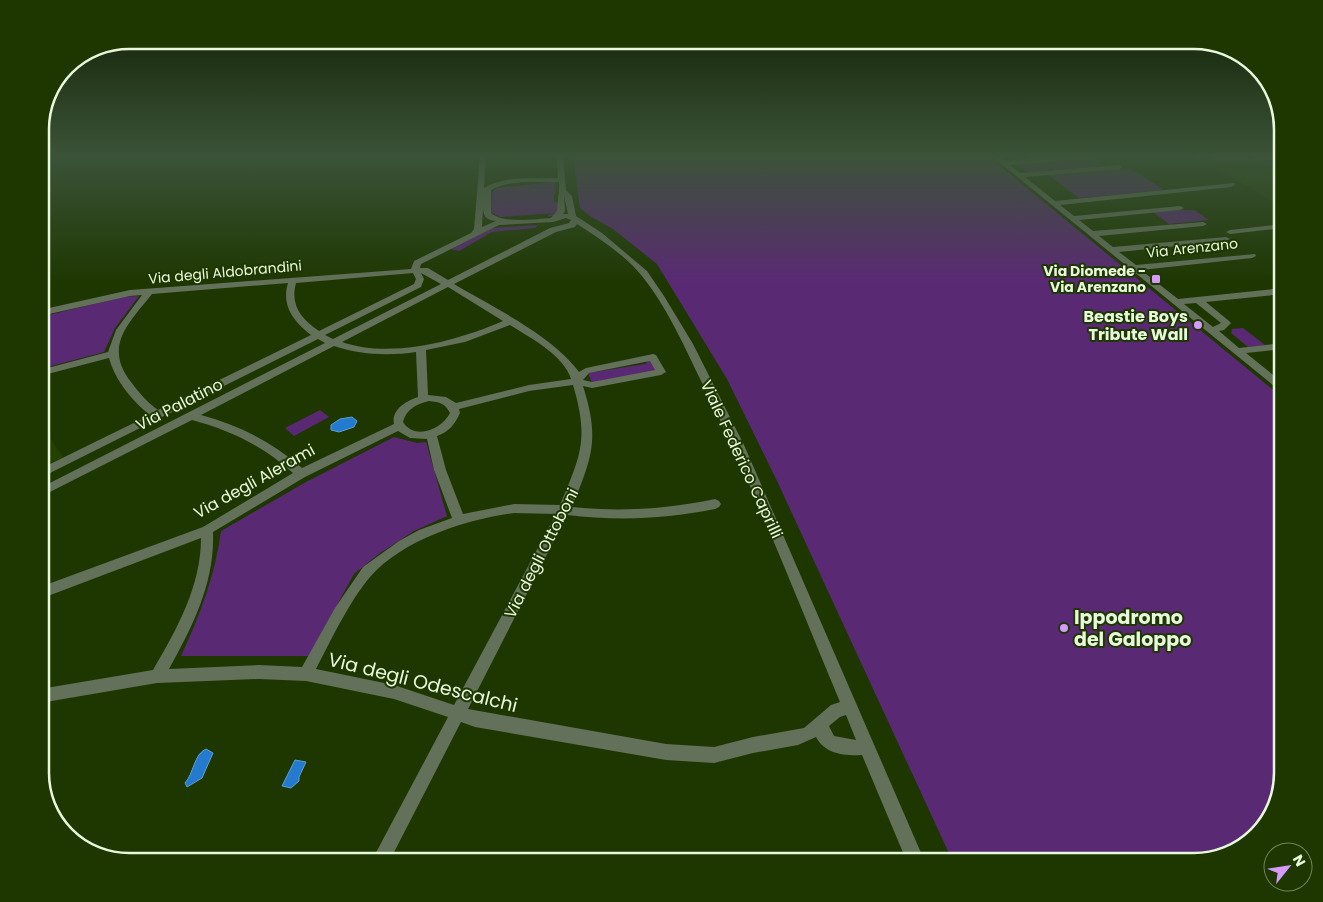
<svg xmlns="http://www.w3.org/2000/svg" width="1323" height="902" font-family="Poppins,sans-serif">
  <rect width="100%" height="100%" fill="#1e3701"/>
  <!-- built -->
  <path fill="#254101" d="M1253,158L1273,165L1283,173V202L1275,203L1210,165L1216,164L1213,162Z
    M40,424L63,457L40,468Z"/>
  <!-- green -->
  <path fill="#5a2974" d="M573,157H989L1283,398V773L1268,823L1238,850L1194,862H953L778,483L727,379L657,264L613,229L590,216L580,208Z
    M1204,157H1283V173C1250,145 1229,172 1204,157Z
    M1093,158L1105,166L1027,173L1016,164Z
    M1130,168L1164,190L1079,198L1047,174Z
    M555,182L556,193L554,194V202H557L558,211L555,215L548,217V215L555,213L500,217L491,212L492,193L496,188Z
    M1177,210H1194L1209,220L1169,224L1153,212Z
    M538,225L535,228L492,232L459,251L451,249L492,228Z
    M139,296L115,328L104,352L40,369V317L124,297Z
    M1243,328L1265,345L1248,347L1231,333L1232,329Z
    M648,361H650L657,372L592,383L588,373L645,364Z
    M320,410L329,417L294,436L285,428Z
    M394,437L417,443L426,442L447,516L414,531L380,553L354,574L309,656H181C200,615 215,576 221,531L306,482Z"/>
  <!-- water -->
  <path fill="#237ace" stroke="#5ea0d2" d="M352,417L357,421L354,427L339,432L331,430V425L340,419Z
    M206,749L213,753L202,778L187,787L185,783C194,773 194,754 206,749Z
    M295,760L306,762L299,777V781L291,788L282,786Z"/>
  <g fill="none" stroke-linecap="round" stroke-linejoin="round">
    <!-- minor -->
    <path fill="#63705a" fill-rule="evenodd" d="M480,157H486L484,188C506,175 534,179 558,178L557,157H563L566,190L572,196L576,216L602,233L647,271L664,296L693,344L744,445L925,862H907L862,755C844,756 825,754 816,737L798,745L753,753L714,763L666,760L475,727L461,722L389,862H371L448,717L394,699L306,681L259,679L157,683L40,703V689L153,670C177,629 201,586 201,538L40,599V587L203,527L293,473C263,446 230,430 192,420L40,497V488L325,343L318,339L40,478V469L150,415C132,401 115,380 109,358L40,376V370L108,352L116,330L142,295L130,296L40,316V310L130,290L411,269L414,261L471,233L474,229ZM559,182C560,192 557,200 557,211L551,218C535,219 503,224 491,213V190C510,179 537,183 559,182ZM564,196L568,214H563L565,211ZM483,207C483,216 486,220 496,221L482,227ZM566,218L571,220L569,223L550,228L448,280L428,268H420L421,264L499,225L553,222ZM577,224C599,238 625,255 642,276C670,311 688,355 708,395C757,495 797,599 840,702L831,705L804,728L753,737L714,747L666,744L468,709L567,515C618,521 665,519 715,509L719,507L721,504L719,501L715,499C667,509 621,512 572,507C592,457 600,440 583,386L592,388L661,375L666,372L656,355L653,354L586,368L579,372C553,336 493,307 454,284L556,232L575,227ZM413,273L416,279L414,284L319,331C301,319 290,305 296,283ZM421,273L441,284L333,339L325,335L421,287L424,279ZM288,283C281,306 294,322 311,335L158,410C148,403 139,393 131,382C103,346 129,323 152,294ZM448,287L503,321C457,341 391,359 342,342ZM510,325C529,337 564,355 571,379L529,385L456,403L446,397L428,395L426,350L465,342ZM334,346C361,355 389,356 416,352L418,397C406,401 391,410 394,424L302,468C272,442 239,425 201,415ZM650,361L655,370L592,382L583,380L589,373ZM573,385C589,439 581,455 560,505L514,504L463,514L446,470L437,436C449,432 455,424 460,413L459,409L529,391ZM429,401C439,402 445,403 450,413C442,429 415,441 403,422C406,409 417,404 429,401ZM398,431L410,438L427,439L434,470L452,518L419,530L399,541L363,567L335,608L302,667L259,665L169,669C193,626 215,582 213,532L305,477ZM514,513L556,514L454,705L394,685L316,669C331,640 349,602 370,577C404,539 465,520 514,513ZM846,715L856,740L834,736L829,726L840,717Z
      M993,157H1000L1005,161L1055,157H1082L1079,159L1010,165L1020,173L1120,165L1123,167L1120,169L1025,177L1055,201L1234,183L1235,185L1231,187L1060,205L1074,216L1180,206L1184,208L1180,210L1079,220L1093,231L1203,222L1207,224L1203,226L1099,236L1113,247L1226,237L1230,239L1226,241L1119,252L1136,265L1255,254L1256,256L1252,258L1141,270L1178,299L1283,288V294L1206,302L1229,321L1231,323L1224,330L1219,331L1239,348L1283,343V349L1246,353L1283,383V391L1279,390ZM1196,303L1221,323L1213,327L1184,304Z
      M1193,157H1201V158L1198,160Z
      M1283,224V228L1230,234L1226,232L1230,230Z"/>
  </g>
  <!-- sky -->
  <linearGradient id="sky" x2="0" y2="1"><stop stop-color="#101e01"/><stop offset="0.55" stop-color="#3b5338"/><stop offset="1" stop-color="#3b5338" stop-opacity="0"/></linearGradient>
  <rect width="1323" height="283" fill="url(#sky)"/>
  <!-- markers -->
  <g fill="#d69bfa" stroke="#1e3701" stroke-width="2">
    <rect x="1151" y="274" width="10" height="10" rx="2.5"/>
    <circle cx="1198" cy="325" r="5"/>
    <circle cx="1064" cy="628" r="5"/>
  </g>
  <g text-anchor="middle" stroke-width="4" stroke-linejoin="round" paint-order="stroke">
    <!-- far-street labels -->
    <g font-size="14" fill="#e8f8dc" stroke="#1e3701">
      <text transform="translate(1192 248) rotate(-6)" y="5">Via Arenzano</text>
      <text transform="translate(225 272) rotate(-5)" y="5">Via degli Aldobrandini</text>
    </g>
    <!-- far-poi labels -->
    <g font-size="14" font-weight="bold" fill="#e8f8dc" stroke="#1e3701" text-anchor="end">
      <text x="1146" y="276">Via Diomede -<tspan x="1146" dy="16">Via Arenzano</tspan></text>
    </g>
    <!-- poi labels -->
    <g font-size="16" font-weight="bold" fill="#e8f8dc" stroke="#1e3701" text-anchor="end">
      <text x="1188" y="322">Beastie Boys<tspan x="1188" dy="18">Tribute Wall</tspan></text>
    </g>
    <!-- street labels -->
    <g font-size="16" fill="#e8f8dc" stroke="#1e3701">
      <text transform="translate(179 404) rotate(-27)" y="6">Via Palatino</text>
      <text transform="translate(742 459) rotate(65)" y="6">Viale Federico Caprilli</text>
      <text transform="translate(254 481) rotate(-29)" y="6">Via degli Alerami</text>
      <text transform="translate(541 553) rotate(-63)" y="6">Via degli Ottoboni</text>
    </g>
    <!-- near-poi labels -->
    <g font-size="19" font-weight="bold" fill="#e8f8dc" stroke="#1e3701" text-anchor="start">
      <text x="1074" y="624">Ippodromo<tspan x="1074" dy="22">del Galoppo</tspan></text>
    </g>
    <!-- near-street labels -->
    <g font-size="19" fill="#e8f8dc" stroke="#1e3701">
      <text transform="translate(423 682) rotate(14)" y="7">Via degli Odescalchi</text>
    </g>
  </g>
  <!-- crop -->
  <path d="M0 0H1323V902H0ZM129 49H1194A80 80 0 0 1 1274 129V773A80 80 0 0 1 1194 853H129A80 80 0 0 1 49 773V129A80 80 0 0 1 129 49Z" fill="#1e3701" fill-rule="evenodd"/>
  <path fill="none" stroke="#e8f8dc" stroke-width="2.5" d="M129 49H1194A80 80 0 0 1 1274 129V773A80 80 0 0 1 1194 853H129A80 80 0 0 1 49 773V129A80 80 0 0 1 129 49Z"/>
  <!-- north arrow -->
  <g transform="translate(1288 867) rotate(60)"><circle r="24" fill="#1e3701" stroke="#6f8459"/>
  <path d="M0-4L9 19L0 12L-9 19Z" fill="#d69bfa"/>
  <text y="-8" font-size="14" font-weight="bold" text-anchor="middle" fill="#e8f8dc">N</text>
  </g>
</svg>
